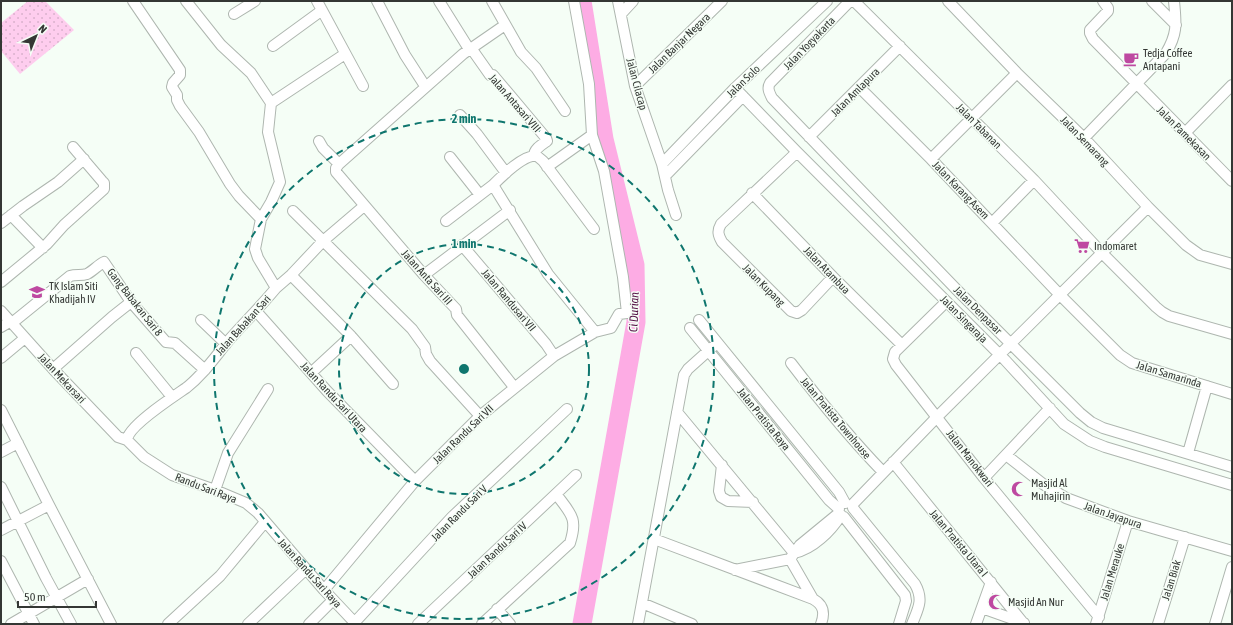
<svg xmlns="http://www.w3.org/2000/svg" width="1233" height="625" font-family="'Asap Condensed',sans-serif">
  <defs>
    <pattern id="grass-dots" width="8" height="8" patternUnits="userSpaceOnUse"><rect width="8" height="8" fill="#fecdee"/><path d="M2 2h.1M6 6h.1" fill="none" stroke="#dab1cd" stroke-width="1.8" stroke-linecap="round"/></pattern>
  </defs>
  <rect width="100%" height="100%" fill="#f5fef6"/>
  <!-- grass -->
  <path fill="url(#grass-dots)" d="M28,1H45L74,30L20,74L1,51V23Z"/>
  <g fill="none" stroke-linecap="round" stroke-linejoin="round">
    <!-- river -->
    <path stroke="#fdace4" stroke-width="19" d="M582,1L604,139L635,265L636,322L582,624"/>
    <defs>
      <path id="minor" d="M133,1L180,70V75L173,83L172,87L177,95V100L180,106L199,132L230,184L239,196L261,219
        M317,1L363,86
        M377,1L405,55L425,86
        M439,1L469,49
        M492,1L521,52L536,68L565,111
        M618,1L635,86L662,164L668,190L676,215
        M850,1L770,83C767,88 769,92 772,98L957,290L1080,413L1091,422L1103,428L1232,467
        M854,1L1034,180L1102,253L1156,307L1162,312L1169,316L1232,334
        M948,1L1017,73L1084,138L1148,207L1186,245L1200,255L1232,264
        M1103,1L1108,8V11L1090,30V33L1093,39L1232,181
        M1152,1L1176,25
        M234,14L255,1
        M621,14L633,1
        M505,25L463,54L339,164L336,168V172L424,275L456,309L457,315L514,387
        M273,46L321,11
        M471,48L490,75H493L546,138L547,141C541,145 534,149 534,156
        M635,86L722,1
        M859,87L931,159L1060,295L1120,355L1132,363L1232,394
        M735,88L796,151L1005,360L1064,424L1090,441L1105,447L1232,485
        M271,103L345,54
        M460,115L477,134L506,173
        M1185,133L1232,85
        M809,137L900,46
        M1084,138L1166,53C1178,33 1176,23 1174,1
        M319,141L323,148L339,164
        M797,152L721,224C717,231 718,235 722,242L791,311L797,313L802,310L833,277
        M450,157L480,195
        M931,159L1017,73
        M662,164L735,88L827,1
        M547,167L592,135
        M665,176L743,96
        M752,193L833,277L902,345
        M293,211L412,329L425,347L426,354L430,361L480,416
        M11,215L43,248
        M446,221L493,185
        M1,223L23,206L58,182L84,159
        M992,223L1034,180
        M594,229L543,161L537,156C524,154 502,176 493,185L548,274L595,332
        M462,245L546,344L554,356
        M291,275L351,336L393,384
        M424,275L510,210
        M1,282L47,244L64,225L104,189V183L102,181L73,147
        M276,288L291,275L323,241L364,206
        M946,302L895,352L893,359L896,365L984,478L1099,617
        M1,311L53,369L118,437L127,440L144,457L172,475L215,490L246,503L258,513L324,590L356,624
        M256,311L327,391L415,481
        M201,320L226,344
        M699,320L839,492L845,503
        M12,323L70,276C76,274 81,276 87,274C93,271 98,265 104,262L131,302L166,342L175,343L205,370
        M1,327L11,321
        M690,328L829,500L839,509
        M136,353L172,397
        M1,358L25,338
        M791,363C820,401 850,438 883,472
        M53,369L112,317L131,302
        M311,373L351,336
        M1,410L49,505L111,624
        M677,412L794,553
        M127,440C128,426 173,397 186,388C203,375 215,357 229,340C244,323 261,306 276,288L258,258L255,249L261,219L271,202L280,182L268,132L271,103L251,73L221,45L186,1
        M1,452L18,443
        M1188,453L1207,386
        M1006,455L1043,484L1066,498L1128,521L1232,551
        M893,462L1024,624
        M722,465L719,491L721,497L728,501L753,502
        M984,478L1050,408
        M1,487L46,578L71,624
        M215,490L228,453L268,389
        M852,505L937,417L1148,207
        M853,508L915,584C924,600 918,609 912,624
        M844,517L905,595L906,601L899,624
        M1,530L49,505
        M654,539L813,599C824,605 825,613 821,624
        M794,553C813,549 831,531 841,515
        M790,559L813,599
        M1,561L34,624
        M735,570L790,559L800,545L839,513
        M324,590L415,481L480,416L554,356L595,332L611,328L619,314L627,313L623,277L604,171L592,135L589,84L574,1
        M642,603L692,624
        M982,608L1024,623
        M497,609L510,624
        M355,622L452,517L567,409
        M11,624L88,579
        M168,624L220,576L265,522
        M248,624L306,569
        M309,624L333,600
        M418,624L576,475
        M482,624L570,543C578,518 571,514 556,494
        M638,624L684,375L688,369L717,343
        M976,624L991,582
        M1096,624L1128,521
        M1158,624L1185,537
        M1215,624L1232,567"/>
    </defs>
    <!-- minor casing -->
    <use href="#minor" stroke="#aeb6af" stroke-width="12"/>
    <!-- minor -->
    <use href="#minor" stroke="#fff" stroke-width="10"/>
  </g>
  <!-- distance rings -->
  <g fill="none" stroke="#0f766e" stroke-width="2" stroke-dasharray="7 5">
    <circle cx="464" cy="369" r="125"/>
    <circle cx="464" cy="369" r="250"/>
  </g>
  <!-- icons -->
  <defs>
    <symbol id="cafe-bare" viewBox="-9 -9 18 18"><path d="M-5.5-4.5H6V0H3Q3 3.5 0 3.5H-2.5Q-5.5 3.5-5.5 0ZM3-3.2v2h1.7v-2ZM-6 4.5H4V6H-6Z" fill="#be49a1" stroke="#f5fef6" stroke-width="2.5" paint-order="stroke"/></symbol>
    <symbol id="supermarket-bare" viewBox="-9 -9 18 18"><path d="M-6-5.5h2.5l.6 2H6L4.5 2H-2.5L-4.4-4H-6ZM-1.5 3.2a1.3 1.3 0 1 0 .1 0ZM3 3.2a1.3 1.3 0 1 0 .1 0Z" fill="#be49a1" stroke="#f5fef6" stroke-width="2.5" paint-order="stroke"/></symbol>
    <symbol id="school-bare" viewBox="-9 -9 18 18"><path d="M0-5L7-2L0 1L-7-2ZM-4 1L0 2.5L4 1V4Q0 6-4 4Z" fill="#be49a1" stroke="#f5fef6" stroke-width="2.5" paint-order="stroke"/></symbol>
    <symbol id="mosque-bare" viewBox="-9 -9 18 18"><path d="M3.5-4.9A6 6 0 1 0 3.5 4.9A5 5 0 1 1 3.5-4.9Z" fill="#be49a1" stroke="#f5fef6" stroke-width="2.5" paint-order="stroke"/></symbol>
  </defs>
  <g fill-rule="evenodd">
    <use href="#cafe-bare" x="1120" y="48" width="22" height="22"/>
    <use href="#supermarket-bare" x="1071" y="235" width="22" height="22"/>
    <use href="#school-bare" x="26" y="281" width="22" height="22"/>
    <use href="#mosque-bare" x="1008" y="478" width="22" height="22"/>
    <use href="#mosque-bare" x="985" y="591" width="22" height="22"/>
  </g>
  <g text-anchor="middle" stroke-width="3" stroke-linejoin="round" paint-order="stroke">
    <!-- street labels -->
    <g font-size="11" fill="#343734" stroke="#f5fef6">
      <text transform="translate(679 43) rotate(-44)" y="4">Jalan Banjar Negara</text>
      <text transform="translate(809 43) rotate(-46)" y="4">Jalan Yogyakarta</text>
      <text transform="translate(743 81) rotate(-44)" y="4">Jalan Solo</text>
      <text transform="translate(637 84) rotate(75)" y="4">Jalan Cilacap</text>
      <text transform="translate(855 92) rotate(-45)" y="4">Jalan Amlapura</text>
      <text transform="translate(515 103) rotate(49)" y="4">Jalan Antasari VIII</text>
      <text transform="translate(979 126) rotate(45)" y="4">Jalan Tabanan</text>
      <text transform="translate(1184 133) rotate(45)" y="4">Jalan Pamekasan</text>
      <text transform="translate(1085 141) rotate(46)" y="4">Jalan Semarang</text>
      <text transform="translate(961 190) rotate(46)" y="4">Jalan Karang Asem</text>
      <text transform="translate(827 270) rotate(46)" y="4">Jalan Atambua</text>
      <text transform="translate(427 277) rotate(48)" y="4">Jalan Anta Sari III</text>
      <text transform="translate(764 285) rotate(45)" y="4">Jalan Kupang</text>
      <text transform="translate(509 300) rotate(50)" y="4">Jalan Randusari VII</text>
      <text transform="translate(135 302) rotate(52)" y="4">Gang Babakan Sari 8</text>
      <text transform="translate(978 310) rotate(45)" y="4">Jalan Denpasar</text>
      <text transform="translate(964 319) rotate(45)" y="4">Jalan Singaraja</text>
      <text transform="translate(243 325) rotate(-48)" y="4">Jalan Babakan Sari</text>
      <text transform="translate(1169 374) rotate(17)" y="4">Jalan Samarinda</text>
      <text transform="translate(62 378) rotate(47)" y="4">Jalan Mekarsari</text>
      <text transform="translate(334 397) rotate(47)" y="4">Jalan Randu Sari Utara</text>
      <text transform="translate(836 418) rotate(50)" y="4">Jalan Pratista Townhouse</text>
      <text transform="translate(764 419) rotate(51)" y="4">Jalan Pratista Raya</text>
      <text transform="translate(463 434) rotate(-44)" y="4">Jalan Randu Sari VII</text>
      <text transform="translate(970 458) rotate(52)" y="4">Jalan Manokwari</text>
      <text transform="translate(206 488) rotate(21)" y="4">Randu Sari Raya</text>
      <text transform="translate(459 513) rotate(-45)" y="4">Jalan Randu Sari V</text>
      <text transform="translate(1113 515) rotate(19)" y="4">Jalan Jayapura</text>
      <text transform="translate(959 543) rotate(50)" y="4">Jalan Pratista Utara I</text>
      <text transform="translate(497 550) rotate(-43)" y="4">Jalan Randu Sari IV</text>
      <text transform="translate(1112 572) rotate(-73)" y="4">Jalan Merauke</text>
      <text transform="translate(310 573) rotate(48)" y="4">Jalan Randu Sari Raya</text>
      <text transform="translate(1171 580) rotate(-73)" y="4">Jalan Biak</text>
    </g>
    <!-- poi labels -->
    <g font-size="11" fill="#343734" stroke="#f5fef6" text-anchor="start">
      <text x="1143" y="57">Tedja Coffee<tspan x="1143" dy="13">Antapani</tspan></text>
      <text x="1094" y="250">Indomaret</text>
      <text x="49" y="290">TK Islam Siti<tspan x="49" dy="13">Khadijah IV</tspan></text>
      <text x="1031" y="487">Masjid Al<tspan x="1031" dy="13">Muhajirin</tspan></text>
      <text x="1008" y="606">Masjid An Nur</text>
    </g>
    <!-- water labels -->
    <g font-size="12" font-style="italic" fill="#530e44" stroke="#f5fef6">
      <text transform="translate(634 312) rotate(-88)" y="4">Ci Durian</text>
    </g>
  </g>
  <circle cx="464" cy="369" r="6" fill="#0f766e" stroke="#f5fef6" stroke-width="2"/>
  <g font-size="12" text-anchor="middle" font-weight="bold" fill="#0f766e" stroke="#f5fef6" stroke-width="3" stroke-linejoin="round" paint-order="stroke">
    <text x="464" y="123">2 min</text>
    <text x="464" y="248">1 min</text>
  </g>
  <!-- border -->
  <rect width="1233" height="625" fill="none" stroke="#343734" stroke-width="4"/>
  <!-- north arrow -->
  <g transform="translate(36 36) rotate(43)" stroke="#f5fef6" stroke-width="3" paint-order="stroke">
  <path d="M0-3L7 15L0 10L-7 15Z" fill="#343734"/>
  <text y="-6" font-size="11" font-weight="bold" text-anchor="middle" fill="#343734">N</text>
  </g>
  <!-- scale -->
  <path d="M18 601v6h78v-6" fill="none" stroke="#343734" stroke-width="2"/>
  <text x="24" y="601" font-size="12" fill="#343734" stroke="#f5fef6" stroke-width="3" paint-order="stroke">50 m</text>
</svg>
